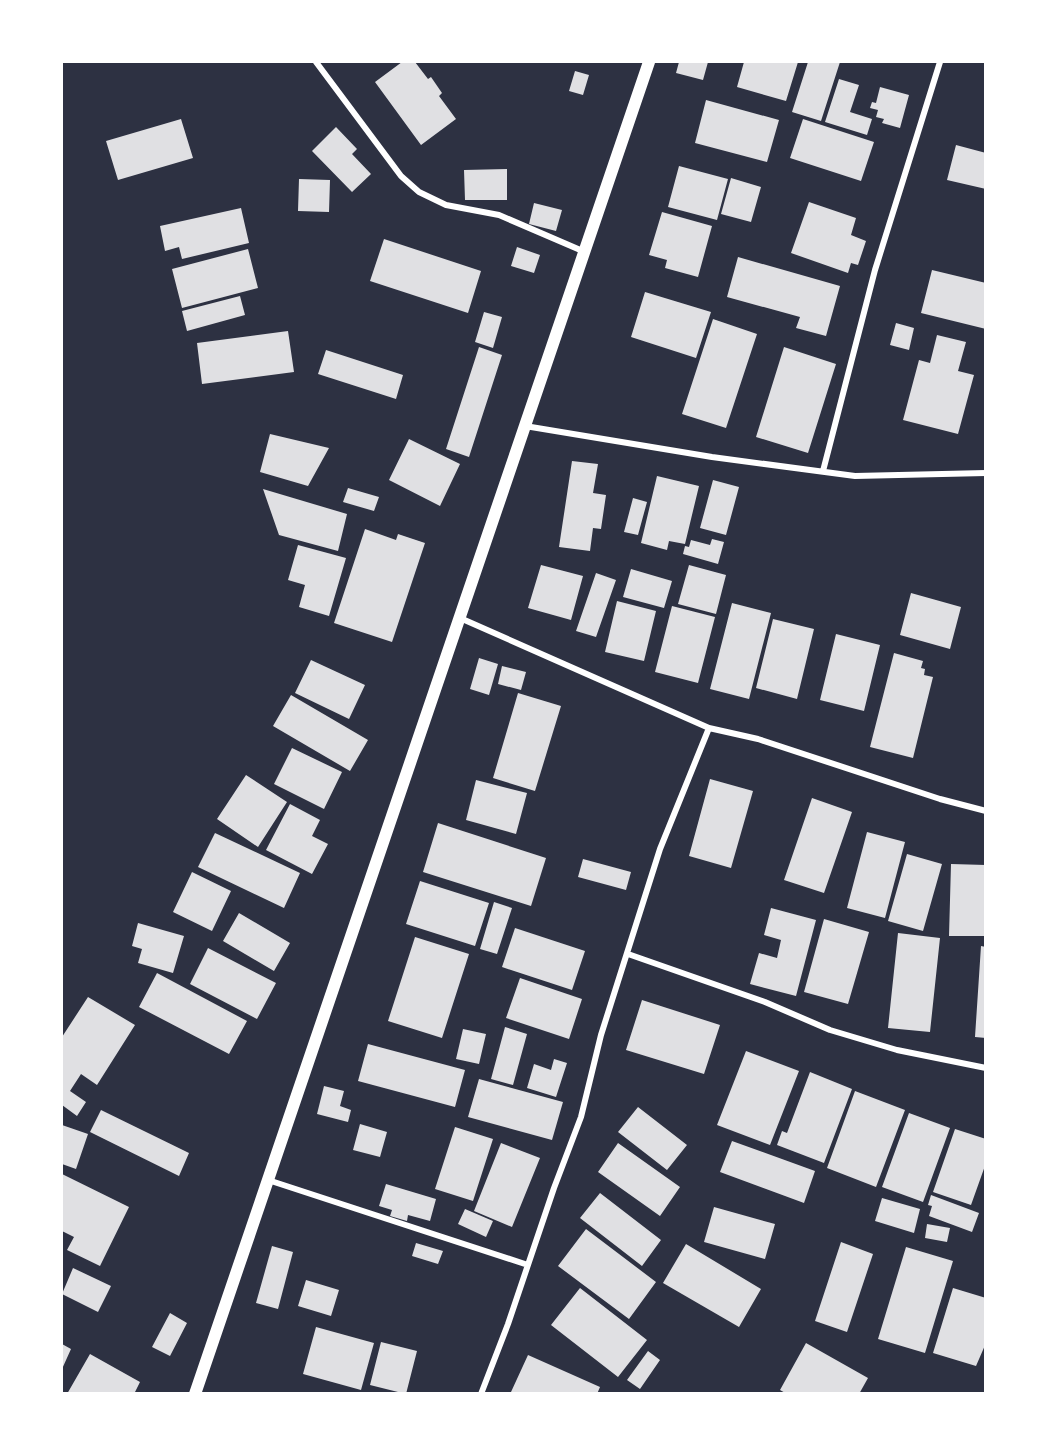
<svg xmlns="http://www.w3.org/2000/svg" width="1047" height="1455" font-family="Bitter,serif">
  <rect width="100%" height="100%" fill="#2d3142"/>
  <!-- building -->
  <path fill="#e0e0e3" d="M402,62H415L428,79L431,77L442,93L439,96L456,119L421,145L375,82Z
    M679,62H708L703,80L676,73Z
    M744,62H798L786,101L737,87Z
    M808,62H840L821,121L792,112Z
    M575,71L589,75L583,95L569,91Z
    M839,79L859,85L850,112L872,119L867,135L825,122Z
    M880,87L909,95L900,128L882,123L884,119L876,117L878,110L870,108L872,102L876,103Z
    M706,100L779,120L767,162L695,143Z
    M181,119L193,158L118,180L106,141Z
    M803,119L874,142L861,181L790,158Z
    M336,127L357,149L352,154L371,174L352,192L312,151Z
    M956,145L986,153V189L947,180Z
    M679,166L728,179L717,220L668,207Z
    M507,169V200H465L464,170Z
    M731,178L761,187L751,222L721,214Z
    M299,179L330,180L329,212L298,211Z
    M809,202L856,218L851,235L866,241L858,265L851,263L848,273L791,253Z
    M534,203L562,210L556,231L529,224Z
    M241,208L249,243L182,259L179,247L165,251L160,226Z
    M662,212L712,226L698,277L665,268L667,260L649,255Z
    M384,239L481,271L468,313L370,281Z
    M517,247L540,255L534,273L511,266Z
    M248,249L258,288L182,308L172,269Z
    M738,257L840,286L826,336L796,328L800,317L727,297Z
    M932,270L986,283V329L921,313Z
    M645,292L711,312L696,358L631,337Z
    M240,296L245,315L187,331L182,311Z
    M484,312L502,317L493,348L475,342Z
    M713,319L757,334L726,428L682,414Z
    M896,323L914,328L909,350L890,345Z
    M288,331L294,372L202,384L197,343Z
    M937,335L966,342L958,371L974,375L958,434L903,420L919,360L930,363Z
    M479,347L502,355L469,457L446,449Z
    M784,347L836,364L808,453L756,437Z
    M326,350L403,375L396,399L318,374Z
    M270,434L329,448L308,486L260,472Z
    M409,439L460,464L440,506L389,480Z
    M572,461L598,464L593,493L606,495L601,529L593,528L590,551L559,547Z
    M657,476L699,486L685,544L669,541L667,550L641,543Z
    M713,480L739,487L726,535L700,528Z
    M348,488L379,497L374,511L343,502Z
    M263,489L347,514L338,551L279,535Z
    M633,498L647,502L638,535L624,532Z
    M365,529L396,540L398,534L425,543L392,642L334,623Z
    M712,539L724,542L718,564L683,554L685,546L689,547L691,540L710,545Z
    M298,545L346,558L329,616L299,607L305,585L288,580Z
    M541,565L583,576L571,620L528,608Z
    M689,565L726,575L716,614L678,604Z
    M631,569L672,581L664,608L623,597Z
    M596,573L616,580L596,637L576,631Z
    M911,593L961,607L950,649L900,635Z
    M617,601L656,611L644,661L605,652Z
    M732,603L771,613L749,699L710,689Z
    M672,606L715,617L698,683L655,672Z
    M773,619L814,629L797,699L756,688Z
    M836,634L880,645L864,711L820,700Z
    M894,653L923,661L921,668L925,669L924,675L933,677L913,758L870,747Z
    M479,658L498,664L489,695L470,689Z
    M311,660L365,685L349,719L295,693Z
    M502,666L526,672L521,690L498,684Z
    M518,693L561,706L535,791L493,778Z
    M291,695L368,740L350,771L273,726Z
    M292,748L342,772L324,809L274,784Z
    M246,775L287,802L258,847L217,819Z
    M710,779L753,791L731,868L689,856Z
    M476,780L527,793L516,834L466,820Z
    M812,798L852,812L824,893L784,880Z
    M290,804L320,820L312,836L328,844L312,874L266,850Z
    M438,823L546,858L531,906L423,872Z
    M867,832L905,842L885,918L847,908Z
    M215,833L300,873L284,908L198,867Z
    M907,854L942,864L923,931L888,921Z
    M583,859L631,872L626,890L578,877Z
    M951,864L986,865V936H949Z
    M192,872L231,891L212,931L173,912Z
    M420,881L489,903L475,946L406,924Z
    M494,902L512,908L497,954L480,949Z
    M771,908L816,920L796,996L750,984L759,953L777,958L781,940L764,935Z
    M239,913L290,943L274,971L223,941Z
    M824,919L869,932L848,1004L804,992Z
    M138,923L184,936L173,973L138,963L142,949L132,946Z
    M515,928L585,951L572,990L502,967Z
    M898,933L940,938L930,1032L888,1028Z
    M415,937L469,954L442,1038L388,1021Z
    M981,946L986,947V1038L975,1037Z
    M208,948L276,983L257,1019L190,984Z
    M157,973L247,1021L229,1054L139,1007Z
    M520,978L582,999L569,1039L506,1018Z
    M88,997L135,1025L97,1085L81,1074L70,1091L86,1102L77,1116L62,1105V1037Z
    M642,1000L720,1025L704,1074L626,1050Z
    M505,1027L527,1034L513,1085L491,1079Z
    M463,1029L486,1034L479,1064L456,1059Z
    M368,1044L465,1070L455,1107L358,1081Z
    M746,1051L799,1071L770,1145L717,1125Z
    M554,1059L567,1063L556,1097L527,1088L534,1064L551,1070Z
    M810,1072L852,1089L824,1163L777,1145L782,1131L787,1133Z
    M479,1079L563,1102L552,1140L468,1117Z
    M324,1086L344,1091L340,1106L351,1110L348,1122L317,1114Z
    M855,1091L905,1110L876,1187L827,1168Z
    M638,1107L687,1145L667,1170L618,1132Z
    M101,1110L189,1153L179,1176L90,1132Z
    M909,1113L950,1128L923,1202L882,1187Z
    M360,1124L387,1132L380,1157L353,1150Z
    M62,1125L88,1134L76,1169L62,1164Z
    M455,1127L493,1139L473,1201L435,1189Z
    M955,1129L986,1139V1163L971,1205L933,1192Z
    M732,1141L815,1171L804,1203L720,1172Z
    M501,1143L540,1158L512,1227L474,1211Z
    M618,1143L680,1187L660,1216L598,1172Z
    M62,1174L129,1207L100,1266L67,1250L74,1237L62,1231Z
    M386,1184L436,1199L430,1221L408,1215L407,1221L390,1216L392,1210L379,1206Z
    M600,1193L661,1240L642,1266L580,1218Z
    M931,1195L979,1213L972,1232L929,1216L932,1206L928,1205Z
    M882,1198L920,1209L914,1233L875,1221Z
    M714,1207L775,1224L765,1259L704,1242Z
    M465,1209L493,1221L486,1237L458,1224Z
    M927,1224L950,1228L947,1242L925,1238Z
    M586,1229L656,1282L629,1319L558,1266Z
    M841,1242L873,1254L847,1332L815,1321Z
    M416,1243L443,1251L438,1264L412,1256Z
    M686,1244L761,1289L739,1327L663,1283Z
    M272,1246L293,1252L278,1309L256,1303Z
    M906,1247L953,1261L925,1353L878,1339Z
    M73,1268L111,1286L98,1312L62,1294Z
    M306,1280L339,1290L331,1316L298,1306Z
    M580,1288L647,1340L618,1377L551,1325Z
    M953,1288L986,1298V1343L976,1366L933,1353Z
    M170,1313L187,1323L170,1356L152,1347Z
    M316,1327L374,1343L361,1390L303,1374Z
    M381,1342L417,1351L406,1394L370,1385Z
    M806,1343L868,1378L859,1394H787L780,1390Z
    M62,1344L71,1349L62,1369Z
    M648,1351L660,1360L640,1389L627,1380Z
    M90,1354L140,1382L134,1394H67Z
    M528,1355L600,1387L597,1394L511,1392Z"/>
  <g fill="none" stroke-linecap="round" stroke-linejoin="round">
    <!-- minor -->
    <path stroke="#fff" stroke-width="6" d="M316,62L401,176L419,192L446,205L499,215L585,252
      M525,426L712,457L855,476L986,473
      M823,471L875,270L940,62
      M460,618L709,728L758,739L940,799L986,811
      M628,954L765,1002L830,1030L897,1050L986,1068
      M268,1180L528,1265
      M481,1394L508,1324L554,1188L581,1117L601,1035L660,849L709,728"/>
    <!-- secondary -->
    <path stroke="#fff" stroke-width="12" d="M195,1394L649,62"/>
  </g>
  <!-- border -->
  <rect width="1047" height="1455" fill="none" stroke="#ffffff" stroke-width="126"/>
</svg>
